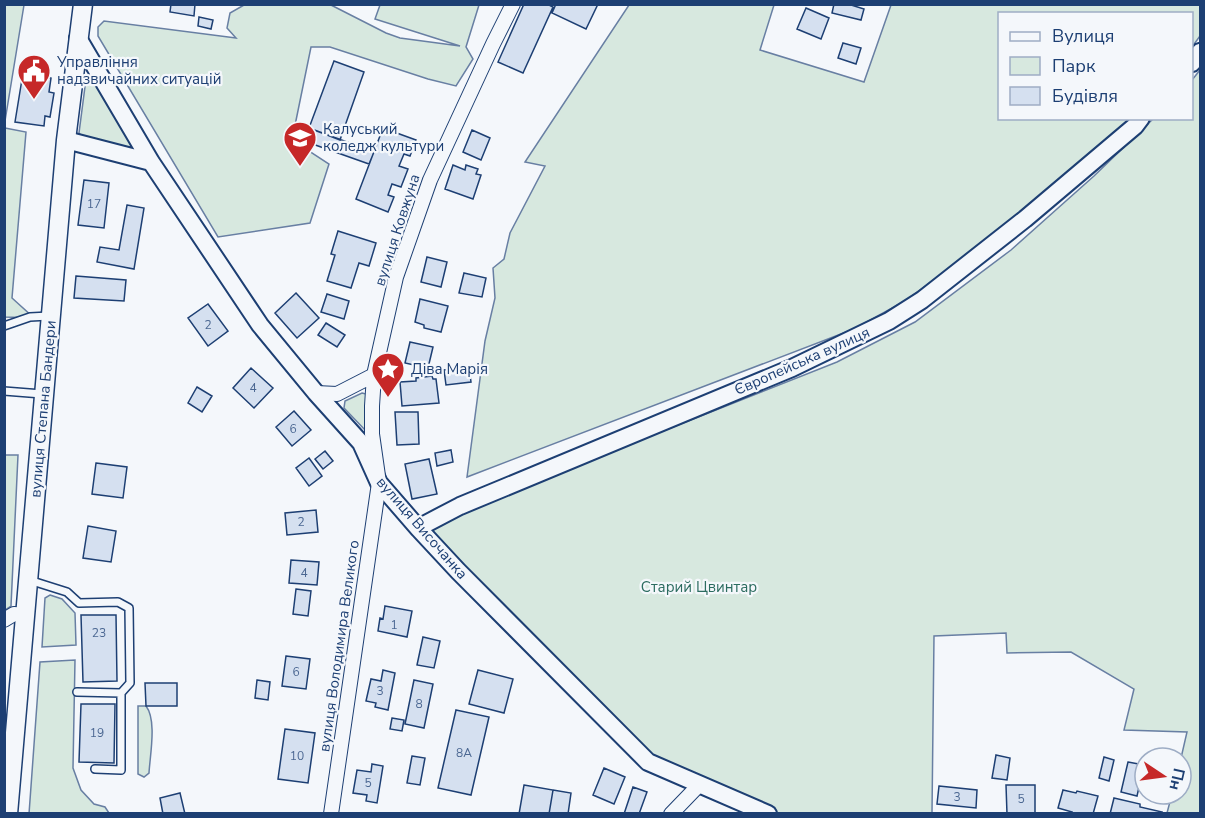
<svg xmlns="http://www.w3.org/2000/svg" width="1205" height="818" font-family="'Nunito Sans',sans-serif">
  <rect width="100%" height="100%" fill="#f4f7fb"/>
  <!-- green -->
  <path fill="#d7e8df" stroke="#687fa3" stroke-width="1.5" d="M5,4L24,5L5,121L4,5Z
    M329,4L386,33L400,38L460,46L375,19L380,5H479L466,47L473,59L456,86L428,79L330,47H311L292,140L329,164L310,223L218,237L98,36V27L104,21L236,38L227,28L230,13L244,5Z
    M629,5H774L760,50L864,82L891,5H1200V36L1192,47V14H1000V118L1130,119L986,241L905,301L854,329L467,477L485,341L495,298L493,268L504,259L510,233L545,166L525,162Z
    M1200,70V813H1167L1172,794H1181V758L1187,732L1124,730L1134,689L1071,652L1007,653L1006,633L934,636L932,813H768L648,762L418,528L837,362L915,322L1011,250L1094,176L1153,119L1192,118V80Z
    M91,77L97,81L135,149L131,152L84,140L79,133L86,79Z
    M5,128L26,132L12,298L34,318L5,317Z
    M362,393L366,394L365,430L344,408L345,401Z
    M5,455H18L11,606L5,610Z
    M50,595L62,599L75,613L76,645L42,647L45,598Z
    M75,660L73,768L81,790L94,804L105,807L109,813L29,814L40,662Z
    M138,706H146C157,720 150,755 149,773L144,777L138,774Z"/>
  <!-- building -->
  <path fill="#d5e0f0" stroke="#1d3f73" stroke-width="1.5" d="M171,4H195L194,16L170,12Z
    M524,4H547L553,7L523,73L498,62Z
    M556,4L577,5L598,4L586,29L552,13Z
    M834,4H848L864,9L861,20L832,13Z
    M806,8L829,18L821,39L797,29Z
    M199,17L213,20L211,29L198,26Z
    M843,43L861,48L856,64L838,58Z
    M334,61L364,72L340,140L309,128Z
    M23,73L51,78L49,92L54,93L50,117L45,116L44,126L15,122Z
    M309,128L374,152L369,164L304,141Z
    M383,128L416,140L410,156L404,154L399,166L408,169L401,187L392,184L388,195L394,197L388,212L356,199Z
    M472,130L490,138L481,160L463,152Z
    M453,165L465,170L466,165L478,169L476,174L481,175L473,199L445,189Z
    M84,180L109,183L104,228L78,225Z
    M127,205L144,208L134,269L97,262L100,247L119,250Z
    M338,231L376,243L369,266L359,263L351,288L327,281L335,255L331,254Z
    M427,257L447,262L441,287L421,282Z
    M464,273L486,278L482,297L459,293Z
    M76,276L126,280L124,301L74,298Z
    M296,293L319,318L297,338L275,313Z
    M327,294L349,301L344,319L321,312Z
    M420,299L448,306L441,332L424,328V325L415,322Z
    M208,304L228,331L208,346L188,318Z
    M326,323L345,335L337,347L318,335Z
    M410,342L433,347L428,368L405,363Z
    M469,367L471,382L446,385L444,370Z
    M251,368L273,388L254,408L233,388Z
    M432,376L433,379H436L439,403L402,406L400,382L416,381V378Z
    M197,387L212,396L202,412L188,403Z
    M294,411L311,430L292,446L276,427Z
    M395,412H418L419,444L397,445Z
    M451,450L453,462L437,466L435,453Z
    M325,451L333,461L323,469L315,459Z
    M309,458L322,476L309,486L296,468Z
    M429,459L437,494L412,499L405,464Z
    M96,463L127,467L123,498L92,494Z
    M316,510L318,532L287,535L285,513Z
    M88,526L116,531L111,562L83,558Z
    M291,560L319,562L317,585L289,583Z
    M296,589L311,591L308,616L293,614Z
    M385,606L412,611L407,637L378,631L380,618L383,619Z
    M81,615H116L117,681L83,682Z
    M423,637L440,641L434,668L417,665Z
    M286,656L310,659L306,689L282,686Z
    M383,670L395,673L388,710L375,707L376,703L366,701L371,679L381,681Z
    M478,670L513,679L504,713L469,704Z
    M257,680L270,682L268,700L255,698Z
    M414,680L433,684L424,728L405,724Z
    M145,683H177V706H146Z
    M81,704H115L114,763L79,762Z
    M456,710L489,717L471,795L438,788Z
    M392,718L404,720L402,731L390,729Z
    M285,729L315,733L308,783L278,779Z
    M996,755L1010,758L1007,780L992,778Z
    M412,756L425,758L420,785L407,783Z
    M1104,757L1114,760L1109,781L1099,778Z
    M1128,762L1144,765L1137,796L1121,792Z
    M372,764L383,766L377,803L366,801L367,795L353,793L357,770L371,772Z
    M604,768L625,777L614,804L593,795Z
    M524,785L553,790L549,814H519Z
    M1006,785H1035V814H1007Z
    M939,786L977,790L976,808L937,804Z
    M633,787L647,792L639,814H624Z
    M553,790L571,793L568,814H549Z
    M1063,790L1076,793L1077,791L1098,796L1093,814H1071L1072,812L1058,808Z
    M180,793L185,814H163L160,798Z
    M1114,798L1140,804V807L1162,812L1161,814H1110Z"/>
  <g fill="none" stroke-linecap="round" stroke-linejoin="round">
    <defs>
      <path id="service" d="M4,326L30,317L49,316
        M4,391L42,394
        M29,580L67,592L79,603L118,602L129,608L130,683L121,693L77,692
        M95,769L121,770V693"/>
      <path id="minor" d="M316,393L337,394L374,375
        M4,620L14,614L25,615
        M331,814L379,483L372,434V406L374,375L396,277L430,180L493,44L513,4
        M671,814L700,784"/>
      <path id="tertiary" d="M78,38L151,162L260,325L316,393L361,443L379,483L418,528L458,571L648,762L768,814
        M1192,63L1200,52
        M66,140L151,162
        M418,528L460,506L792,368L889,321L922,300L1025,219L1135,126L1141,118"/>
      <path id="secondary" d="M8,814L66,140L83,4"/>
    </defs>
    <!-- service casing -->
    <use href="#service" stroke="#1d3f73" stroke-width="10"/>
    <!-- minor casing -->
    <use href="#minor" stroke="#1d3f73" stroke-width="16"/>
    <!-- tertiary casing -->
    <use href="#tertiary" stroke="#1d3f73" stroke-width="20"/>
    <!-- secondary casing -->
    <use href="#secondary" stroke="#1d3f73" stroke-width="21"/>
    <!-- service -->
    <use href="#service" stroke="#f4f7fb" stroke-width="7"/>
    <!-- minor -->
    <use href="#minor" stroke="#f4f7fb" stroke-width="14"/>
    <!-- tertiary -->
    <use href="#tertiary" stroke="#f4f7fb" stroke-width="16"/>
    <!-- secondary -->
    <use href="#secondary" stroke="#f4f7fb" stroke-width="18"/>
  </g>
  <!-- icons -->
  <defs>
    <symbol id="civic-pin" viewBox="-11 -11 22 30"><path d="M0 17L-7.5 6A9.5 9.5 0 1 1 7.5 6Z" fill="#c62828" stroke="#f4f7fb"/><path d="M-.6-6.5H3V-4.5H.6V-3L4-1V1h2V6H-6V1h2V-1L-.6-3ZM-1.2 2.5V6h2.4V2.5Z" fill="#fff"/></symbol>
    <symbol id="university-pin" viewBox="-11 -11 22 30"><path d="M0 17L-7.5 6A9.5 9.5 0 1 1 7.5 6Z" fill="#c62828" stroke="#f4f7fb"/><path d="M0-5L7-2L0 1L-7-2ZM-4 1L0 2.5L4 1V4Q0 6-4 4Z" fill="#fff"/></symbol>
    <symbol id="sight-pin" viewBox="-11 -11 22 30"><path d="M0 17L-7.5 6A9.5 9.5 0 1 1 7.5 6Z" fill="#c62828" stroke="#f4f7fb"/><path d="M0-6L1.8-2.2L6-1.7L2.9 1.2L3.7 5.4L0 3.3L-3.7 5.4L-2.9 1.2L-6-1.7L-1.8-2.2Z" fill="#fff"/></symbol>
  </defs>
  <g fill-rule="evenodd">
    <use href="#civic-pin" x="15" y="52" width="38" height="52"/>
    <use href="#university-pin" x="281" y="119" width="38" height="52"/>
    <use href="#sight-pin" x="369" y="350" width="38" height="52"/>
  </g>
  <g text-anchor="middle" stroke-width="4.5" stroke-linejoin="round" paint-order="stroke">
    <!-- number labels -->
    <g font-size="12" fill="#4b6792">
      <text x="94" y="208">17</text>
      <text x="208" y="329">2</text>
      <text x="253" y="392">4</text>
      <text x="293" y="433">6</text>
      <text x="301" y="526">2</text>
      <text x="304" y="577">4</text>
      <text x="394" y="629">1</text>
      <text x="99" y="637">23</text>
      <text x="296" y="676">6</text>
      <text x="380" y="695">3</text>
      <text x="419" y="708">8</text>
      <text x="97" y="737">19</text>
      <text x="464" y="757">8А</text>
      <text x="297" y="760">10</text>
      <text x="368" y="787">5</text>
      <text x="957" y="801">3</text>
      <text x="1021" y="803">5</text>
    </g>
    <!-- poi labels -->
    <g font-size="15" fill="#1d3f73" stroke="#f4f7fb" text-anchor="start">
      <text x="57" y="67">Управління<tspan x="57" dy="17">надзвичайних ситуацій</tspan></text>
      <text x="323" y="134">Калуський<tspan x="323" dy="17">коледж культури</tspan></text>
      <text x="411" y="374">Діва Марія</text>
    </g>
    <!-- street labels -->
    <g font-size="15" fill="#1d3f73" stroke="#f4f7fb">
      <text transform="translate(397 230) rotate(-72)" y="5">вулиця Ковжуна</text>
      <text transform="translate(802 361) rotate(-24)" y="5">Європейська вулиця</text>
      <text transform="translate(43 409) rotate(-85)" y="5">вулиця Степана Бандери</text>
      <text transform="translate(422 528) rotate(49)" y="5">вулиця Височанка</text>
      <text transform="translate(339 646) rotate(-82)" y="5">вулиця Володимира Великого</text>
    </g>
    <!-- park labels -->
    <g font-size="15" fill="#2c6c60" stroke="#f4f7fb">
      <text x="699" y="592">Старий Цвинтар</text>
    </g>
  </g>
  <!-- border -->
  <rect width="1205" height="818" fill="none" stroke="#1d3f73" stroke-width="12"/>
  <!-- legend -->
  <rect x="998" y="12" width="195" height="108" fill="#f4f7fb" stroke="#9eadc5" stroke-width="1.5"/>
  <rect x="1010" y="32" width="30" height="9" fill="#f4f7fb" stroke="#9eadc5" stroke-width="1.5"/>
  <text x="1052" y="42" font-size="18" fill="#1d3f73">Вулиця</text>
  <rect x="1010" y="57" width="30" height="18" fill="#d7e8df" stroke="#9eadc5" stroke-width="1.5"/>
  <text x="1052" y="72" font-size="18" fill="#1d3f73">Парк</text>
  <rect x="1010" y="87" width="30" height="18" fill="#d5e0f0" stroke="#9eadc5" stroke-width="1.5"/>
  <text x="1052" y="102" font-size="18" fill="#1d3f73">Будівля</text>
  <!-- north arrow -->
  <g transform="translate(1163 776) rotate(103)"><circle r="28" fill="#f4f7fb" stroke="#9eadc5" stroke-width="1.5"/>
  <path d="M0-4.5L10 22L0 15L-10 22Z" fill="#c62828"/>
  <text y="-9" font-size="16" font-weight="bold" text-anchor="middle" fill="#1d3f73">Пн</text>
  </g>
</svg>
